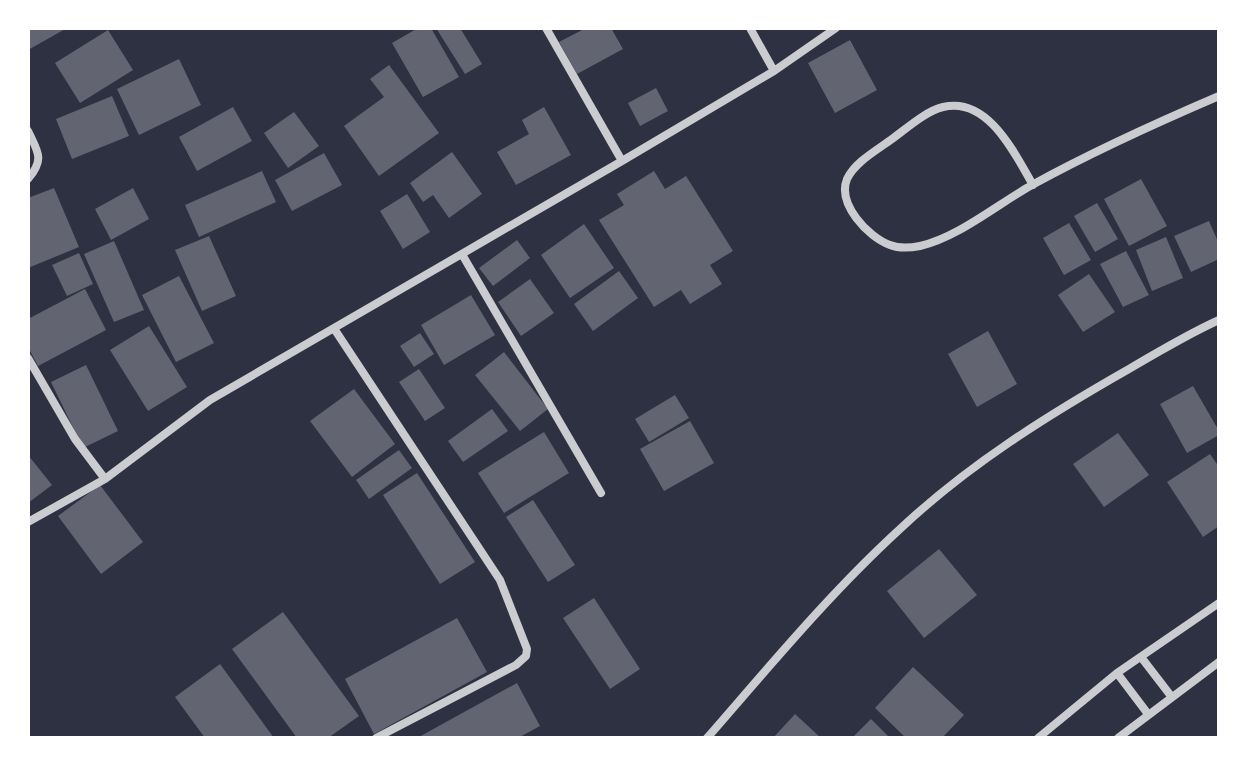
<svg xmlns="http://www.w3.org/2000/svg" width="1247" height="766" font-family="Figtree,sans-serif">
  <rect width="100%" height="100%" fill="#2d3142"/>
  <!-- building -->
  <path fill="#626471" d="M28,28H67L28,50Z
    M418,28H431L459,77L423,97L392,43Z
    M436,28H460L482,64L465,74Z
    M586,28H611L623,49L577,74L559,42Z
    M108,30L133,70L80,103L55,63Z
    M850,40L877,90L835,113L808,63Z
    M179,59L201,105L139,135L117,89Z
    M389,65L439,133L379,176L344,126L384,97L370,79Z
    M656,88L668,111L640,126L628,103Z
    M112,96L129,136L72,159L56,119Z
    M233,107L252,141L197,171L179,137Z
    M544,107L571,155L516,185L497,152L529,134L522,120Z
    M294,112L319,146L288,168L264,133Z
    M452,152L482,194L449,218L433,195L423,202L410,183Z
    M324,153L342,185L292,211L275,180Z
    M262,171L276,202L199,237L185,205Z
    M654,171L665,189L686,176L733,251L710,265L722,284L690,304L681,290L654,307L599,220L624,205L617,194Z
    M1141,179L1167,226L1129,246L1104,199Z
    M54,188L79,247L28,268V198Z
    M133,188L149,219L111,240L95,209Z
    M407,194L430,232L403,249L380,211Z
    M1097,203L1118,239L1095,252L1074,216Z
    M1209,221L1219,244V259L1191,272L1174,236Z
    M1069,223L1091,260L1064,275L1043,238Z
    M584,224L614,268L570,298L541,255Z
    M209,236L236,296L202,311L175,250Z
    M1166,237L1183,278L1152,291L1136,250Z
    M517,240L530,258L493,286L479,268Z
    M114,241L144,310L114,322L84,254Z
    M1126,251L1149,295L1123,307L1100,264Z
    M79,253L93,284L67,296L52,265Z
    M619,271L638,298L593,331L574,304Z
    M1089,274L1115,312L1083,332L1058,295Z
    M179,276L214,343L176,362L142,295Z
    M530,279L554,313L521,336L498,302Z
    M85,289L106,330L38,366L28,347V319Z
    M471,295L495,335L444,365L421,325Z
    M149,326L187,387L148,411L110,350Z
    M988,331L1017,384L977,407L948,354Z
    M420,333L434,354L414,367L400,346Z
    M504,352L548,409L520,431L475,375Z
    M86,365L118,431L83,448L51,382Z
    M419,369L445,408L425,421L399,382Z
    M1193,386L1219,431V435L1187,453L1160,404Z
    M354,389L395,444L352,477L310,421Z
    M675,395L689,418L649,442L635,419Z
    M492,409L508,431L463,462L448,441Z
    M690,421L714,463L664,491L640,449Z
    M544,432L569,473L504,513L478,473Z
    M1118,433L1149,475L1104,507L1073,464Z
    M399,450L412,468L369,499L356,480Z
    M1210,454L1219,467V526L1203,537L1167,482Z
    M28,455L52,485L28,503Z
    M417,473L475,562L440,584L383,495Z
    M100,485L143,542L101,574L58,516Z
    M533,500L575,565L548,582L506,517Z
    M939,549L977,595L924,638L887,591Z
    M594,598L640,669L610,689L563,618Z
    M283,612L359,716L328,738H297L232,649Z
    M457,618L487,672L374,734L345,679Z
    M220,664L274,738H205L175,697Z
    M913,667L964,715L942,738H906L875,708Z
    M517,683L540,726L518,738H417Z
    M795,714L821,738H773Z
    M871,719L890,738H852Z"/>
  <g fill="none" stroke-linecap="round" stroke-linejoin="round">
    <!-- minor -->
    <path stroke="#caccd0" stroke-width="8" d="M546,28L622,161
      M750,28L774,71
      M28,131C38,152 45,159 28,179
      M1033,185C1015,154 988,96 943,107C926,111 907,128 892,139C877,150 855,162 847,179C837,204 868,237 890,245C900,249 910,248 920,246C957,238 998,204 1032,185C1092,152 1156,123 1219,96
      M463,256L601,493
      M335,330L500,580L527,649L526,656L516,665L376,738
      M28,358L75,439L105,479L210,400L622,161L774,71L836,28
      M28,522L105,479
      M1141,657L1171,696
      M1117,673L1148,714
      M707,738C769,667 830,593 900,529C968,465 1048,415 1129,369C1158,352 1188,334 1219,320
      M1038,738L1117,673L1219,603
      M1118,738L1219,662"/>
  </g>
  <!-- border -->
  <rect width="1247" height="766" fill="none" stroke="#ffffff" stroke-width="60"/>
</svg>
